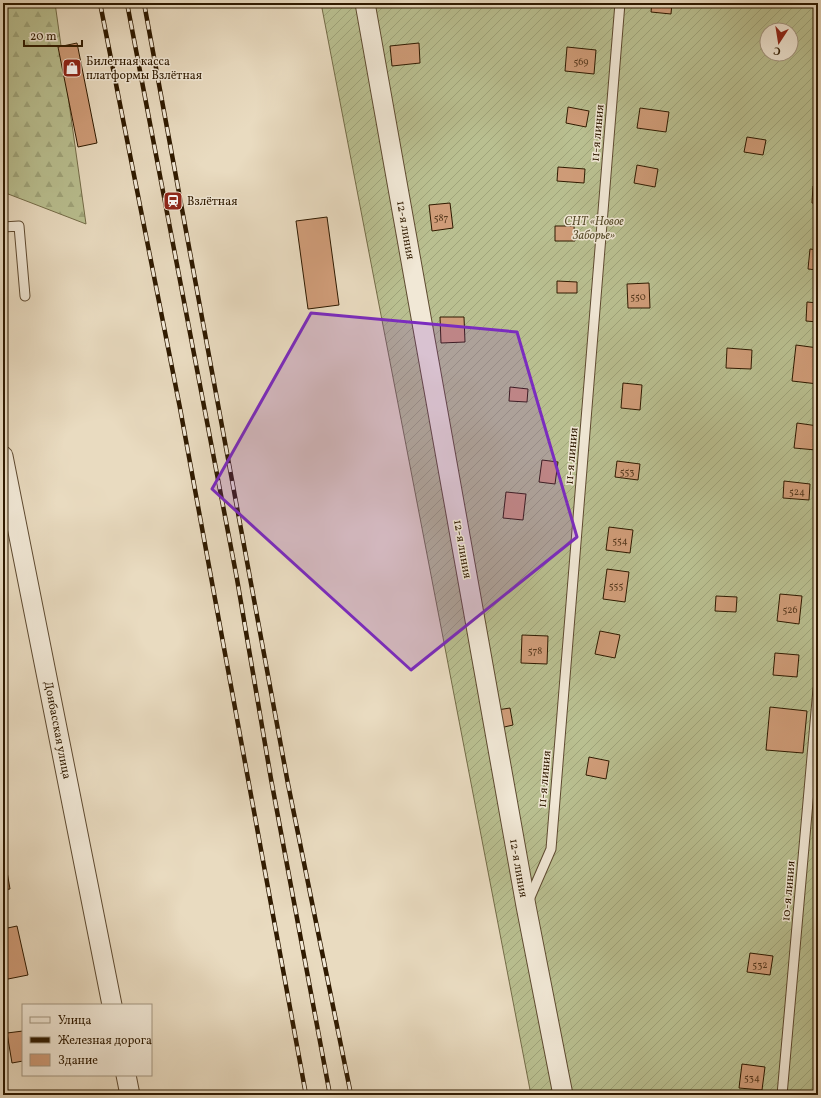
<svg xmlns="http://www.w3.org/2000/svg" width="821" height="1098" font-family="Vollkorn,serif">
  <defs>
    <pattern id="forest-firs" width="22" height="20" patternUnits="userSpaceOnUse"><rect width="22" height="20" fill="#b9bf90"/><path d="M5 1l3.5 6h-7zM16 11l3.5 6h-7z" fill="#9fa47a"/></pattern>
    <pattern id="garden-furrows" width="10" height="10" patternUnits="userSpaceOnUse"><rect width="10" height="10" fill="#b9bf90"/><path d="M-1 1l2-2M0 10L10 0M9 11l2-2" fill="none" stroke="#9fa47a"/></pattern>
  </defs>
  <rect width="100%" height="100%" fill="#e9dbc0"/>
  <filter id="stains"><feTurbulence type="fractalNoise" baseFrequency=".005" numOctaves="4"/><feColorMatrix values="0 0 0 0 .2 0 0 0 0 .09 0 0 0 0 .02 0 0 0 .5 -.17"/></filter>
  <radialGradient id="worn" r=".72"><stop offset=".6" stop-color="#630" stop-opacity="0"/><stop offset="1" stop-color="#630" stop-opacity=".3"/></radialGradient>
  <!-- forest -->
  <path fill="url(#forest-firs)" stroke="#746c48" d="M3,3H55L86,224L3,192Z"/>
  <!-- garden -->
  <path fill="url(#garden-furrows)" stroke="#746c48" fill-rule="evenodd" d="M321,3H818V1095H531ZM767,30H791V54H767Z"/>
  <!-- building -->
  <path fill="#cf9c78" stroke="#2f1a00" d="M652,3H672L671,14L651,12Z
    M77,43L97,143L78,147L58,47Z
    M419,43L420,63L392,66L390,46Z
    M567,47L596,50L594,74L565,71Z
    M568,107L589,111L586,127L566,123Z
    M640,108L669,112L666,132L637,128Z
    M747,137L766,140L763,155L744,152Z
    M637,165L658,169L655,187L634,183Z
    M558,167L585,169L584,183L557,181Z
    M813,186H818V204L812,203Z
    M450,203L453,228L432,231L429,205Z
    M327,217L339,305L308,309L296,221Z
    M555,226H574L575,241H555Z
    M810,249L818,250V270L808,269Z
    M557,281L577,282V293H557Z
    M649,283L650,308H628L627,284Z
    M807,302L818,303V322L806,321Z
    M440,317H464L465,342L441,343Z
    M796,345L818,348V384L792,381Z
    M727,348L752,350L751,369L726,368Z
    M623,383L642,385L640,410L621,408Z
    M510,387L528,389L527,402L509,401Z
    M797,423L818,426L816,450L794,448Z
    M542,460L558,462L555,484L539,482Z
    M617,461L640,464L638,480L615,477Z
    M784,481L810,484L809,500L783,498Z
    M506,492L526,494L523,520L503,518Z
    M609,527L633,530L630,553L606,550Z
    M607,569L629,572L625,602L603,599Z
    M780,594L802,596L799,624L777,621Z
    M716,596L737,597L736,612L715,611Z
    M600,631L620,635L615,658L595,654Z
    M522,635L548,636L547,664L521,663Z
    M775,653L799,655L797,677L773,675Z
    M770,707L807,711L803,753L766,750Z
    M510,708L513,725L500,728L497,710Z
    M589,757L609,761L606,779L586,775Z
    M3,860H5L10,889L3,890Z
    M17,926L28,975L3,980V929Z
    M750,953L773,956L770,975L747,972Z
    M23,1031V1061L12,1063L7,1033Z
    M742,1064L765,1067L762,1090L739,1088Z"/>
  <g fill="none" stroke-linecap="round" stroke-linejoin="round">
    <defs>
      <path id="service" d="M3,227L19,226L25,296
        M528,902L551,849L620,3
        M782,1095L818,689"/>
      <path id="minor" d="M365,3L526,906L563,1095
        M3,456L112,1005
        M126,1075L130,1095"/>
    </defs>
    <!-- service casing -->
    <use href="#service" stroke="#5e4a30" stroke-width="11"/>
    <!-- minor casing -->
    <use href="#minor" stroke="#5e4a30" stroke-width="21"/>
    <!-- service -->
    <use href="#service" stroke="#f1e8d6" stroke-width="9"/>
    <!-- minor -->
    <use href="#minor" stroke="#f1e8d6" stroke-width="19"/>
    <defs>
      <path id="rail" d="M100,3L180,408L306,1095
        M127,3L237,579L271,779L330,1095
        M144,3L288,784L351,1095"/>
    </defs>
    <!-- rail casing -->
    <use href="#rail" stroke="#2f1a00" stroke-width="4.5"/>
    <!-- rail -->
    <use href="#rail" stroke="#f1e8d6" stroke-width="3" stroke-dasharray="9" stroke-linecap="butt"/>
  </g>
  <!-- marked area -->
  <path fill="#7b2cbf" fill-opacity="0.2" stroke="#7b2cbf" stroke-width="3" stroke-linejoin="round" d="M311,313L517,332L577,537L411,670L212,489Z"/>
  <!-- icons -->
  <defs>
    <symbol id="shop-square" viewBox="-11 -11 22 22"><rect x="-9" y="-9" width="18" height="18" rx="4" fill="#8f2418" stroke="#f1e8d6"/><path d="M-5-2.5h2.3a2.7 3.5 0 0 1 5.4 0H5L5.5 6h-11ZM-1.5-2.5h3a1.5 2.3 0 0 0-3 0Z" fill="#fff"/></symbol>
    <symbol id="station-square" viewBox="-11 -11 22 22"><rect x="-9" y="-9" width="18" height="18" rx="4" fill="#8f2418" stroke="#f1e8d6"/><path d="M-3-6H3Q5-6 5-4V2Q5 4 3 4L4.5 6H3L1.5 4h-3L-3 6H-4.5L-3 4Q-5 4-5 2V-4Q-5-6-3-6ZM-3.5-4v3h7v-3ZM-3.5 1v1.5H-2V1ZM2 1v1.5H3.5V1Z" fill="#fff"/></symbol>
  </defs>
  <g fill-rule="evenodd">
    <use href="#shop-square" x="61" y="57" width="22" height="22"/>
    <use href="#station-square" x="162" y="190" width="22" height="22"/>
  </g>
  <g text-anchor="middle" stroke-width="3" stroke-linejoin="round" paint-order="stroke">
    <!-- number labels -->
    <g font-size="10" fill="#573a1e">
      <text x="581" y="65">569</text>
      <text x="441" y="221">587</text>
      <text x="638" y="300">550</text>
      <text x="627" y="475">553</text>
      <text x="797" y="495">524</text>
      <text x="620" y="544">554</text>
      <text x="616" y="589">555</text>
      <text x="790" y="613">526</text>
      <text x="535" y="654">578</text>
      <text x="760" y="968">532</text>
      <text x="752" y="1081">534</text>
    </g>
    <!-- poi labels -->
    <g font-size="12" fill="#2f1a00" stroke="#f1e8d6" text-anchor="start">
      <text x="86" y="65">Билетная касса<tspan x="86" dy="14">платформы Взлётная</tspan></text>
      <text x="187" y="205">Взлётная</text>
    </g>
    <!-- street labels -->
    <g font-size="12" fill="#2f1a00" stroke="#f1e8d6">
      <text transform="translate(597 133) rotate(-85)" y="4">11-я линия</text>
      <text transform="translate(406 230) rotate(80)" y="4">12-я линия</text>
      <text transform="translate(571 456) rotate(-85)" y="4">11-я линия</text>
      <text transform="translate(463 549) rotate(80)" y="4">12-я линия</text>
      <text transform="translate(58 730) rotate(79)" y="4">Донбасская улица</text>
      <text transform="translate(544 779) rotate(-85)" y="4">11-я линия</text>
      <text transform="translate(519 868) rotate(80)" y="4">12-я линия</text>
      <text transform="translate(788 891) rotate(-85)" y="4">10-я линия</text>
    </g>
    <!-- park labels -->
    <g font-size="12" font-style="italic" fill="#584c2b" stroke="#f1e8d6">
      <text x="594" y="225">СНТ «Новое<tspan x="594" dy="14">Заборье»</tspan></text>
    </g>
  </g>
  <!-- margin -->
  <rect width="821" height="1098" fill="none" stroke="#e9dbc0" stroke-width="16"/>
  <rect x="4" y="4" width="813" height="1090" fill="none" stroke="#2f1a00" stroke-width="2"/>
  <rect x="8" y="8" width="805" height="1082" fill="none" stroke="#2f1a00"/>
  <!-- legend -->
  <rect x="22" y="1004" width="130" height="72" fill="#f1e8d6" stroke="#a39680"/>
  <rect x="30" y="1017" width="20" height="6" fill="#f1e8d6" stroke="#a39680"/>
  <text x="58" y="1024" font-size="12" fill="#2f1a00">Улица</text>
  <rect x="30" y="1037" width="20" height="6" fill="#2f1a00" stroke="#a39680"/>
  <text x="58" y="1044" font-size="12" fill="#2f1a00">Железная дорога</text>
  <rect x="30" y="1054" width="20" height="12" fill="#cf9c78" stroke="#a39680"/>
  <text x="58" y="1064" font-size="12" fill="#2f1a00">Здание</text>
  <!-- north arrow -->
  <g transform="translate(779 42) rotate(192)"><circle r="19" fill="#f1e8d6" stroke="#a39680"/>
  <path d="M0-3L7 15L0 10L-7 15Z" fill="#8f2418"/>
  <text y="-6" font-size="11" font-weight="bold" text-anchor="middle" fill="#2f1a00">С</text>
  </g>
  <!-- scale -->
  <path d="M24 40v6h58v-6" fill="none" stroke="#2f1a00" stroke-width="2"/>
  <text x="30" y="40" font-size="12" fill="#2f1a00" stroke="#f1e8d6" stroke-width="3" paint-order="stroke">20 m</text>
  <rect width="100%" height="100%" filter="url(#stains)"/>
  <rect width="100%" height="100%" fill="url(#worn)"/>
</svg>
